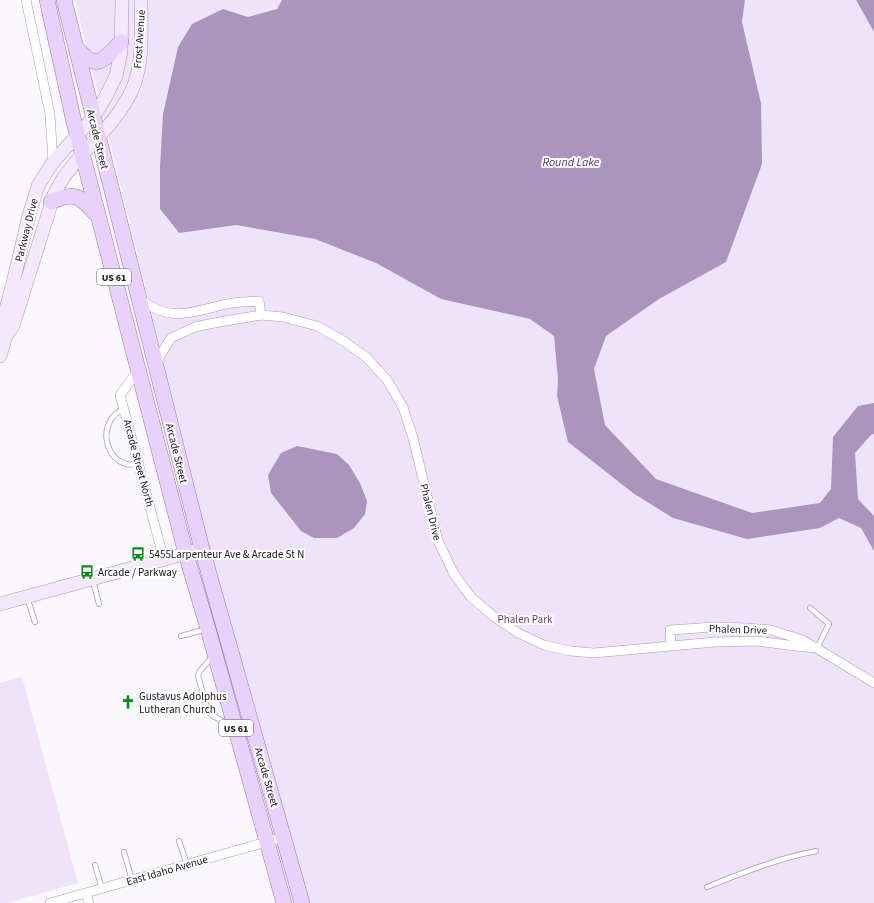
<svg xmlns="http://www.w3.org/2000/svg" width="874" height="903" font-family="'Source Sans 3',sans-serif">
  <rect width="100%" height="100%" fill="#faf8fc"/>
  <!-- green -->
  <path fill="#efe2fb" d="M75,0H282L277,9L248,17L223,9L192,24L160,209L177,232L236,225L315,239L376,263L441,299L530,319L554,336H606L659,299L761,103L742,22L745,0H856L874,32V903H308L211,554Z
    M22,677L78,883L7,903H0V683Z"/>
  <!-- water -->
  <path fill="#ab95bd" d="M282,0H745L742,22L761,103L762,164L726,262L659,299L606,336L594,369L605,425L656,479L752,513L820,503L831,489L833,437L858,406L874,403V434L871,435L855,453L858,499L874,516V551L861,528L839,518L820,528L747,539L673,518L633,493L568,442L557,396L558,379L554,336L530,319L441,299L376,263L315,239L236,225L179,233L160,209V167L163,114L178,47L192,24L223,9L248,17L277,9Z
    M856,0H874V32Z
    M297,446L337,454L349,465L360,483L367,501L365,514L354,528L337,538H314L301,531L271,493L268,475L281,453Z"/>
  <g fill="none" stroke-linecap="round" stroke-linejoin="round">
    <defs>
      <path id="lane" d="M124,408C120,411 115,414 112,418C101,434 107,458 126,464C130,465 135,464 138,463
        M93,581L99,604
        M27,597L35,622
        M810,608L829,624L817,648
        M181,636L207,629
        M213,656L200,671L198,676L208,712L213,716L231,725
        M179,841L187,865
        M124,852L132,880
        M95,865L102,889
        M707,887C742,873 779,858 816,851"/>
      <path id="street" d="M26,0L50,114L53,162
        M140,299C168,322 190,313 222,305C233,302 246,302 259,301L261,315
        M156,365L161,354L171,338L195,327L214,323L261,315L283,317L317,326L342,340L366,357L387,380L403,407L413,438L438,541L454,574L471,597L493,616L518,633L544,645L570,651L594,653L715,642L757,641L795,646L817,648
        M138,371L120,395L164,560
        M671,645L670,630L714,627L747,628L771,630L803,640L874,683
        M86,893L89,903
        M50,903L284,837"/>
      <path id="secondary" d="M6,336L2,324L13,283L29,215L38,186L53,162L93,118L105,98L116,76L121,52L122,0
        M0,356L6,336L13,326L54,195C57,189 60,183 64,177C85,147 116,125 132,90C144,63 141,29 141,0
        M0,604L202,549"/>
      <path id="primary" d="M47,0L74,122L186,554L208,629L284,903
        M64,0L202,549L302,903
        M76,47C96,72 103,61 121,42
        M51,202C75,191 80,196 96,214"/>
    </defs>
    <!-- lane casing -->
    <use href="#lane" stroke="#a69ab0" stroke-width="6"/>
    <!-- street casing -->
    <use href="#street" stroke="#a69ab0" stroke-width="10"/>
    <!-- secondary casing -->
    <use href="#secondary" stroke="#a69ab0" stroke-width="14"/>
    <!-- primary casing -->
    <use href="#primary" stroke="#957bab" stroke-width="16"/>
    <!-- lane -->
    <use href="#lane" stroke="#fff" stroke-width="4.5"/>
    <!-- street -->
    <use href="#street" stroke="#fff" stroke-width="9"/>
    <!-- secondary -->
    <use href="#secondary" stroke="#f4e8fd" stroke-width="13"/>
    <!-- primary -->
    <use href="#primary" stroke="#e8d1fb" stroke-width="15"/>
  </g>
  <!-- icons -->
  <defs>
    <symbol id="bus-bare" viewBox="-9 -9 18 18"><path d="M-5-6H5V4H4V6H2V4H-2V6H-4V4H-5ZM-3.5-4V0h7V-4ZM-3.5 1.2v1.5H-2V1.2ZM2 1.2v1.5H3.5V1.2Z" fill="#098b17" stroke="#fff" stroke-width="2.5" paint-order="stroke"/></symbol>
    <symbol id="church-bare" viewBox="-9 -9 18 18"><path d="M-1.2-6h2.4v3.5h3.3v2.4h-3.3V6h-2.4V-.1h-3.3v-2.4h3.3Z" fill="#098b17" stroke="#fff" stroke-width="2.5" paint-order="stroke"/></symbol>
  </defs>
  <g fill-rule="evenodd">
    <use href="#bus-bare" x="128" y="544" width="20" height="20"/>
    <use href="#bus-bare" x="77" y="562" width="20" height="20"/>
    <use href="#church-bare" x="118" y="692" width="20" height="20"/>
  </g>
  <g text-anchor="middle" stroke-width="4" stroke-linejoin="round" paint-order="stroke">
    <!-- shield labels -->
    <g fill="#fff" stroke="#5d5a5f" stroke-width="1">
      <rect x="97" y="269" width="34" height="16" rx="3"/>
      <rect x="219" y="720" width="34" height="16" rx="3"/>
    </g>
    <g font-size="10" font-weight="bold" fill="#18141b">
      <text x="114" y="281">US 61</text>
      <text x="236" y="732">US 61</text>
    </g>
    <!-- street labels -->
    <g font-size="11" fill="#18141b" stroke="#fff">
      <text transform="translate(139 39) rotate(-86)" y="4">Frost Avenue</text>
      <text transform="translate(98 139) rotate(76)" y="4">Arcade Street</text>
      <text transform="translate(26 230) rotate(-76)" y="4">Parkway Drive</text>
      <text transform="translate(177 453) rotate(76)" y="4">Arcade Street</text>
      <text transform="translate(139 463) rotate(75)" y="4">Arcade Street North</text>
      <text transform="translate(431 512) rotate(76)" y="4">Phalen Drive</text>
      <text transform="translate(738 629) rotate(2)" y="4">Phalen Drive</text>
      <text transform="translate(267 777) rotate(74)" y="4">Arcade Street</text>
      <text transform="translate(167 870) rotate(-16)" y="4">East Idaho Avenue</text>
    </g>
    <!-- poi labels -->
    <g font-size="11" fill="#18141b" stroke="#fff" text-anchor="start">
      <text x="149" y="558">5455Larpenteur Ave &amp; Arcade St N</text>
      <text x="98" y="576">Arcade / Parkway</text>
      <text x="139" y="700">Gustavus Adolphus<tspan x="139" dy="13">Lutheran Church</tspan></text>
    </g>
    <!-- park labels -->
    <g font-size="11" fill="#624379" stroke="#fff">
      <text x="525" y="623">Phalen Park</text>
    </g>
    <!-- water labels -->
    <g font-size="12" font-style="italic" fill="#55366b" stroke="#fff">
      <text x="571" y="166">Round Lake</text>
    </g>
  </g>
</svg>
